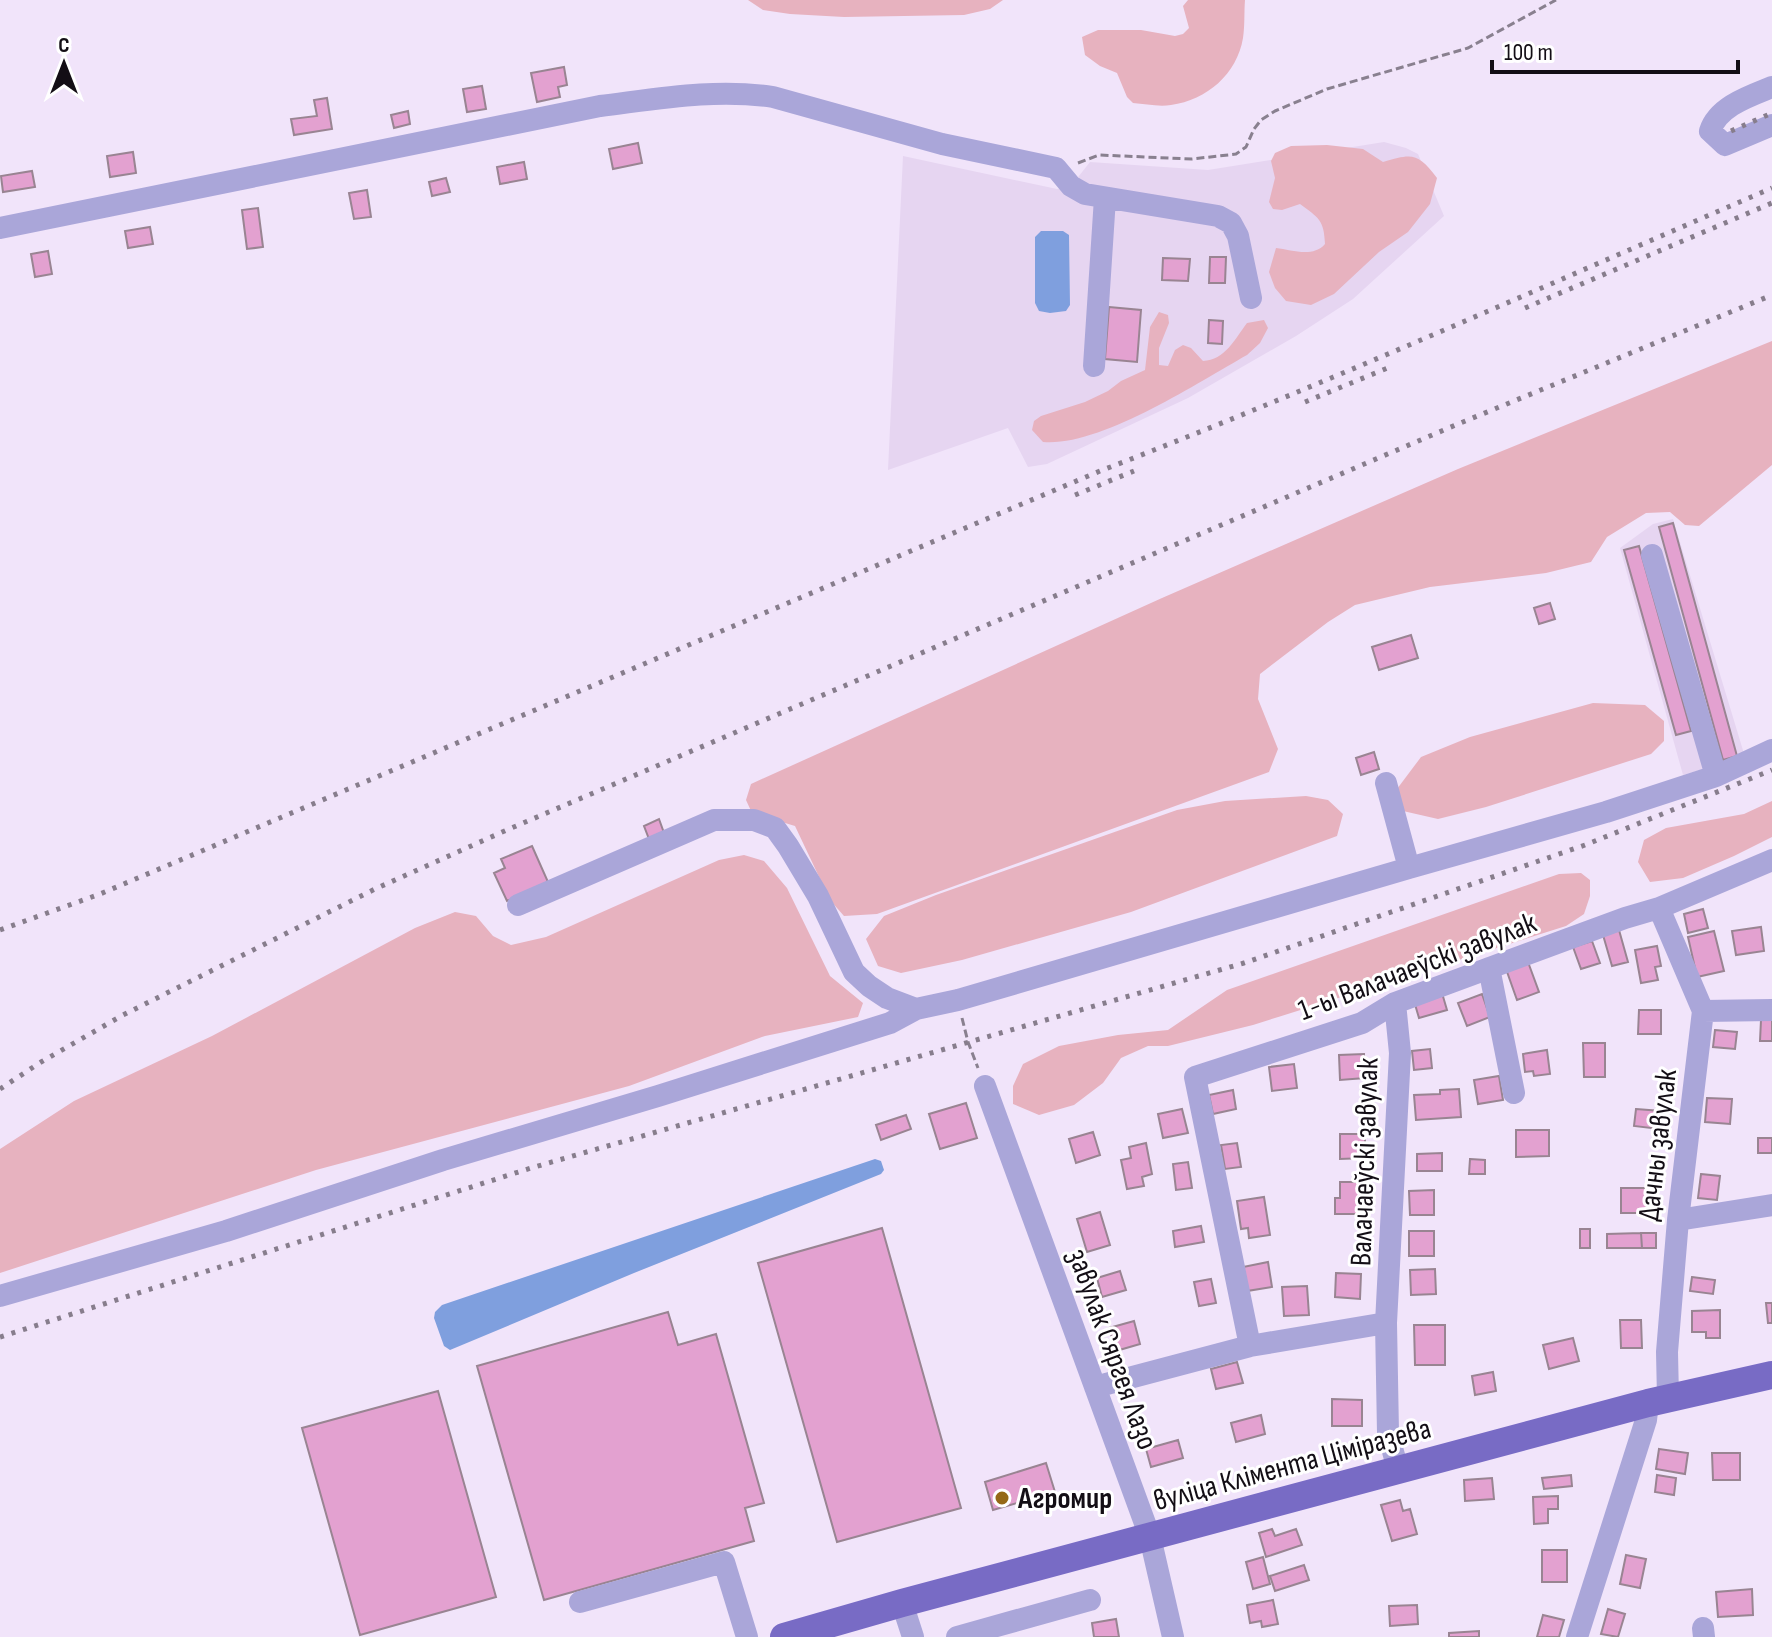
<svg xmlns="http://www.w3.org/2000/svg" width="1772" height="1637" font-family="'Sofia Sans Condensed',sans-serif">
  <rect width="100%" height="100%" fill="#f1e4fa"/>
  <!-- built -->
  <path fill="#e6d5f1" d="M1384,142L1406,148L1418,154L1444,216L1353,299L1296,336L1188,398L1047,464L1028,467L1008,428L888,470L903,156L1057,189L1071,186L1090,162L1208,170Z
    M1673,519L1745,757L1683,775L1620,548L1653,524Z"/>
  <!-- green -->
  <path fill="#e7b2bf" d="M748,0H1003L990,9L964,15L844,17L790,14L763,10Z
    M1188,0H1245C1244,12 1245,25 1243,38C1237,74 1207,100 1171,105C1159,107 1145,104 1133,103L1127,97L1117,73L1100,66L1085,55L1082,37L1098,30H1141L1175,36L1183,34L1189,28L1183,6Z
    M1327,145L1363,149L1383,162C1413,153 1418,153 1437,178L1430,204L1408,232L1379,252L1334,294L1311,305L1286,301L1275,288L1269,272L1276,248C1292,250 1313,258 1325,244C1324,220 1319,218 1300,204L1282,210L1273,209L1269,202L1275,178L1271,161L1275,153L1291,146Z
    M1159,312L1168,315L1169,323L1159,348V365L1168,366L1175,350L1183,345L1191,348L1203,361C1225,360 1235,339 1247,323L1264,320L1268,328L1260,343L1247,355C1197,383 1100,447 1043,442L1032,430L1034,421L1041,416L1085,402L1108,391L1121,381L1145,370L1150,327Z
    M1772,341V465L1699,526L1685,525L1670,512L1646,513L1607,537L1591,562L1546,573L1430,587L1355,605L1328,622L1260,674L1258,699L1278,749L1269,772L877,914L844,916L830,900L795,826L752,813L746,800L751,784L1162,598L1458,469Z
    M1593,703L1645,705L1664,721V741L1651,754L1486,807L1438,819L1403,811L1397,789L1421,757L1470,737Z
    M1306,796L1328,800L1343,814L1337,836L1131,912L962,960L901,973L878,966L866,939L884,916L936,895L1177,810L1225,801Z
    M1772,801V837L1734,856L1683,878L1650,882L1638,862L1644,840L1666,828L1744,814Z
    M744,855L764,861L787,888L830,976L863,1003L858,1017L765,1036L629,1086L316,1170L0,1273V1149L74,1101L212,1036L415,928L455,912L476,916L493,936L511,945L546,937L719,860Z
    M1581,873L1590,880V896L1584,914L1566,926L1253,1025L1168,1046H1148L1121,1058L1103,1083L1074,1105L1039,1115L1013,1104V1086L1023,1064L1059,1046L1118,1035L1168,1030L1227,990L1559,874Z"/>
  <!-- water -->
  <path fill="#7f9fde" d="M1041,231H1063L1069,235L1070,305L1066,311L1050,313L1039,311L1035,303V237Z
    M875,1159L881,1161L884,1170L881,1174L634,1273L450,1350L444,1346L434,1318L435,1312L442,1305Z"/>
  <!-- building -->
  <path fill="#e3a1d0" stroke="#998492" stroke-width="2" d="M564,67L567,85L558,87L560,97L537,102L531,73Z
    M482,86L486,109L467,112L463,89Z
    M327,98L332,129L294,135L291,119L317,116L314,100Z
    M408,111L410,124L394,128L391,115Z
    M638,143L642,163L613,169L609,149Z
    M133,152L136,173L110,177L107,156Z
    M524,162L527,179L500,184L497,167Z
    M32,171L35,187L3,192L1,176Z
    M446,178L450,192L432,196L429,182Z
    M367,190L371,217L354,219L349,193Z
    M258,208L263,247L247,249L242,210Z
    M150,227L153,244L128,248L125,231Z
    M48,251L52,274L35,277L31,254Z
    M1210,257H1226L1225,283H1209Z
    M1163,258L1190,259L1188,281L1162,280Z
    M1109,307L1141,310L1137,362L1105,359Z
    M1209,320L1223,321L1222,344L1208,343Z
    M1673,523L1737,756L1723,760L1659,527Z
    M1639,546L1691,731L1676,735L1624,550Z
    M1550,603L1555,619L1539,624L1534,608Z
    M1411,635L1418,658L1379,670L1372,647Z
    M1374,752L1379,769L1361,775L1356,758Z
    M659,819L664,833L649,839L644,826Z
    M532,846L548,882L507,901L494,873L505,868L501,859Z
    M1703,909L1708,928L1688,933L1684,914Z
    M1761,927L1764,951L1736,955L1732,931Z
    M1619,930L1628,962L1612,966L1603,935Z
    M1714,931L1724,971L1697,977L1688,937Z
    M1592,941L1600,963L1581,969L1573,947Z
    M1657,946L1661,966L1655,967L1658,980L1641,983L1635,950Z
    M1528,962L1539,992L1517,1000L1506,969Z
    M1442,993L1447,1010L1419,1018L1414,1001Z
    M1482,994L1490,1017L1467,1026L1458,1003Z
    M1639,1010H1661V1034H1638Z
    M1761,1020H1772V1041H1760Z
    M1715,1030L1737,1032L1735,1049L1713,1047Z
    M1583,1043H1605V1077H1584Z
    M1430,1049L1432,1068L1414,1070L1412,1051Z
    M1547,1050L1550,1074L1534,1076L1533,1071L1525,1072L1523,1054Z
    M1364,1054L1365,1078L1340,1080L1339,1055Z
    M1294,1064L1297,1088L1272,1091L1269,1067Z
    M1499,1076L1503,1100L1478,1104L1474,1080Z
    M1459,1089L1461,1117L1416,1120L1414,1095L1440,1094V1090Z
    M1233,1090L1236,1109L1213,1114L1209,1095Z
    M1707,1098L1732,1099L1730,1124L1705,1122Z
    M966,1103L977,1138L940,1149L929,1114Z
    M1182,1109L1188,1133L1163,1138L1158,1114Z
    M1636,1109L1661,1111L1659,1129L1634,1126Z
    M906,1115L911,1129L881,1140L876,1125Z
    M1516,1130H1549V1156L1516,1157Z
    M1093,1132L1100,1155L1076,1163L1069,1139Z
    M1340,1134H1365V1158L1340,1159Z
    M1758,1138H1772V1153H1758Z
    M1146,1143L1152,1174L1142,1177L1144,1186L1127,1189L1121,1160L1131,1158L1129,1147Z
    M1237,1143L1241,1167L1225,1169L1221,1145Z
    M1442,1153V1171H1417V1154Z
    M1470,1159L1485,1160V1174H1469Z
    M1188,1162L1192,1188L1176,1190L1173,1164Z
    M1701,1174L1720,1176L1717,1200L1698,1198Z
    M1340,1182H1366V1190H1373V1206H1367V1214H1335V1198H1340Z
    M1621,1188H1646L1647,1213H1621Z
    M1434,1190V1215H1410L1409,1191Z
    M1264,1197L1270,1235L1249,1238L1248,1228L1241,1229L1237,1201Z
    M1100,1212L1110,1245L1087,1252L1077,1219Z
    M1201,1226L1204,1242L1175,1247L1173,1231Z
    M882,1228L961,1508L837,1542L758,1263Z
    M1580,1229H1590V1248H1580Z
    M1409,1231H1434V1256H1409Z
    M1641,1233H1656V1248H1642Z
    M1641,1233L1642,1248H1607V1234Z
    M1268,1262L1272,1287L1247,1291L1243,1267Z
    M1435,1269L1436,1294L1411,1295L1410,1270Z
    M1120,1271L1126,1290L1102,1297L1097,1278Z
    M1336,1273L1361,1274L1360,1299L1335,1297Z
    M1692,1277L1715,1280L1713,1294L1690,1291Z
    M1211,1279L1216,1303L1199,1306L1194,1282Z
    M1307,1286L1309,1315L1284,1316L1282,1287Z
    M1766,1303H1772V1323H1768Z
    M1720,1310V1338H1706V1332H1692V1311Z
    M668,1312L678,1345L716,1334L764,1503L745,1508L754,1541L544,1600L477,1366Z
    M1620,1320H1641L1642,1348H1621Z
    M1134,1321L1140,1344L1116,1351L1109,1328Z
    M1414,1325H1445V1365H1415Z
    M1573,1338L1579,1361L1549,1369L1543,1345Z
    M1237,1362L1243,1383L1216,1389L1211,1369Z
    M1493,1372L1496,1391L1475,1395L1472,1376Z
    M438,1391L496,1597L360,1635L302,1428Z
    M1332,1399L1362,1400V1426H1332Z
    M1261,1415L1265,1434L1236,1442L1231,1423Z
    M1178,1440L1183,1458L1151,1467L1146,1449Z
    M1659,1449L1688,1453L1685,1474L1656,1469Z
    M1712,1453H1740V1480H1713Z
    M1046,1463L1055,1492L993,1510L985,1482Z
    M1571,1475L1572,1486L1544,1489L1542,1478Z
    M1657,1475L1676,1478L1674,1495L1655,1492Z
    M1492,1478L1494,1499L1465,1501L1464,1480Z
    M1558,1496V1509H1548V1523L1534,1524L1533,1497Z
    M1400,1500L1403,1511L1410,1509L1417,1534L1392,1541L1381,1505Z
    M1272,1529L1275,1536L1296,1529L1302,1545L1266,1557L1259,1533Z
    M1542,1550H1567V1582H1542Z
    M1626,1555L1646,1559L1640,1588L1620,1584Z
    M1263,1557L1270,1584L1253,1589L1246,1562Z
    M1304,1565L1309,1580L1275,1591L1270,1576Z
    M1752,1589L1753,1615L1718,1617L1716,1592Z
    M1273,1600L1278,1624L1262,1627L1261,1621L1250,1623L1247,1605Z
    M1417,1605L1418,1624L1390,1626L1389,1606Z
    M1608,1609L1625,1614L1618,1637L1601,1634Z
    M1543,1615L1564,1620L1559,1637H1537Z
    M1116,1619L1119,1637H1094L1092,1623Z
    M1479,1631V1637H1449V1633Z"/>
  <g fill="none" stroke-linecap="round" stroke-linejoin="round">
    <!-- path -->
    <path stroke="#89808f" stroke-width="3" stroke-dasharray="8 4" stroke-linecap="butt" d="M1078,163L1099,155L1192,159L1236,154L1246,147L1254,129L1261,120L1275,111L1327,89L1468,48L1556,0
      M962,1018L968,1042L978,1068"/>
    <!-- minor -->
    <path stroke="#aaa6d9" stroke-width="22" d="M1772,87C1750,96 1718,106 1710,131L1725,145L1772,125
      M0,228L600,106C657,99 715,88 773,97L942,144L1056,168L1071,186L1085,194L1218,216L1231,223L1238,236L1251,298
      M1094,366L1105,198
      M1652,555L1716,776L1772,750
      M1386,783L1409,868
      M518,905L714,820H754L775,828L788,846L818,896L854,972L869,986L887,998L916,1009L958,1000L1409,868L1606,812L1716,776
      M1659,908L1703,1011L1678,1220L1667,1352L1668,1398
      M1489,968L1514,1093
      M1395,1003L1400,1053L1386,1323L1388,1433L1398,1470
      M1703,1011L1772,1010
      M985,1086L1150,1537L1173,1637
      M1678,1220L1772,1205
      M0,1296L226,1231L443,1160L658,1096L890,1023L916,1009
      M1250,1346L1195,1077L1362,1023L1395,1003L1625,918L1659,908L1772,860
      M1095,1387L1250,1346L1386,1323
      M580,1602L724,1562L747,1637
      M902,1603L913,1637
      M1703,1628L1704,1637
      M957,1637L1090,1600
      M1577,1637L1646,1420L1648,1403"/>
    <!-- major -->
    <path stroke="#786bc5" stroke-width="28" d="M784,1637L902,1603L1648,1403L1772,1375"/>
    <!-- rail -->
    <path stroke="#877d8c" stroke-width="5" stroke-dasharray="4 8" stroke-linecap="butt" d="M1731,131L1772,113
      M1525,308L1772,203
      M1305,402L1390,367
      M1075,495L1134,471
      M0,930L100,894L1100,471C1327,384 1549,284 1772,188
      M0,1089L41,1062L123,1015L375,889L509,829L1458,424L1772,295
      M0,1337L531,1168L1244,963L1585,845L1772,770"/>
  </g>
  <!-- markers -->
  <circle fill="#956816" stroke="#fff" stroke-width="3" cx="1002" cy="1498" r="8"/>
  <g text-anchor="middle" stroke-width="6" stroke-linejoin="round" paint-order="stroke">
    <!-- street labels -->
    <g font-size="30" fill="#130e15" stroke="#fff">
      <text transform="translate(1417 966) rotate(-21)" y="10">1-ы Валачаеўскі завулак</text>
      <text transform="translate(1657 1145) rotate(-83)" y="10">Дачны завулак</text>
      <text transform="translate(1364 1162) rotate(-88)" y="10">Валачаеўскі завулак</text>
      <text transform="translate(1113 1349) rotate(70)" y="10">завулак Сяргея Лазо</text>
      <text transform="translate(1292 1464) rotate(-15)" y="10">вуліца Клімента Ціміразева</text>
    </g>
    <!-- poi labels -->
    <g font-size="30" font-weight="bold" fill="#130e15" stroke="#fff" text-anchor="start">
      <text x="1018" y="1508">Агромир</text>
    </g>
  </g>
  <!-- north arrow -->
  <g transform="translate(64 64)" stroke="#ffffff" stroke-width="6" paint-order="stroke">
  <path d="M0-6L14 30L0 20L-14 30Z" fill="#130e15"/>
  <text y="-12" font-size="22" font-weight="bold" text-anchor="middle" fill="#130e15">С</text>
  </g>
  <!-- scale -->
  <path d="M1492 60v12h246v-12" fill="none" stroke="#130e15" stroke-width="4"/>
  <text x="1504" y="60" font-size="24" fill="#130e15" stroke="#ffffff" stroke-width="6" paint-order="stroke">100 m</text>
</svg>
